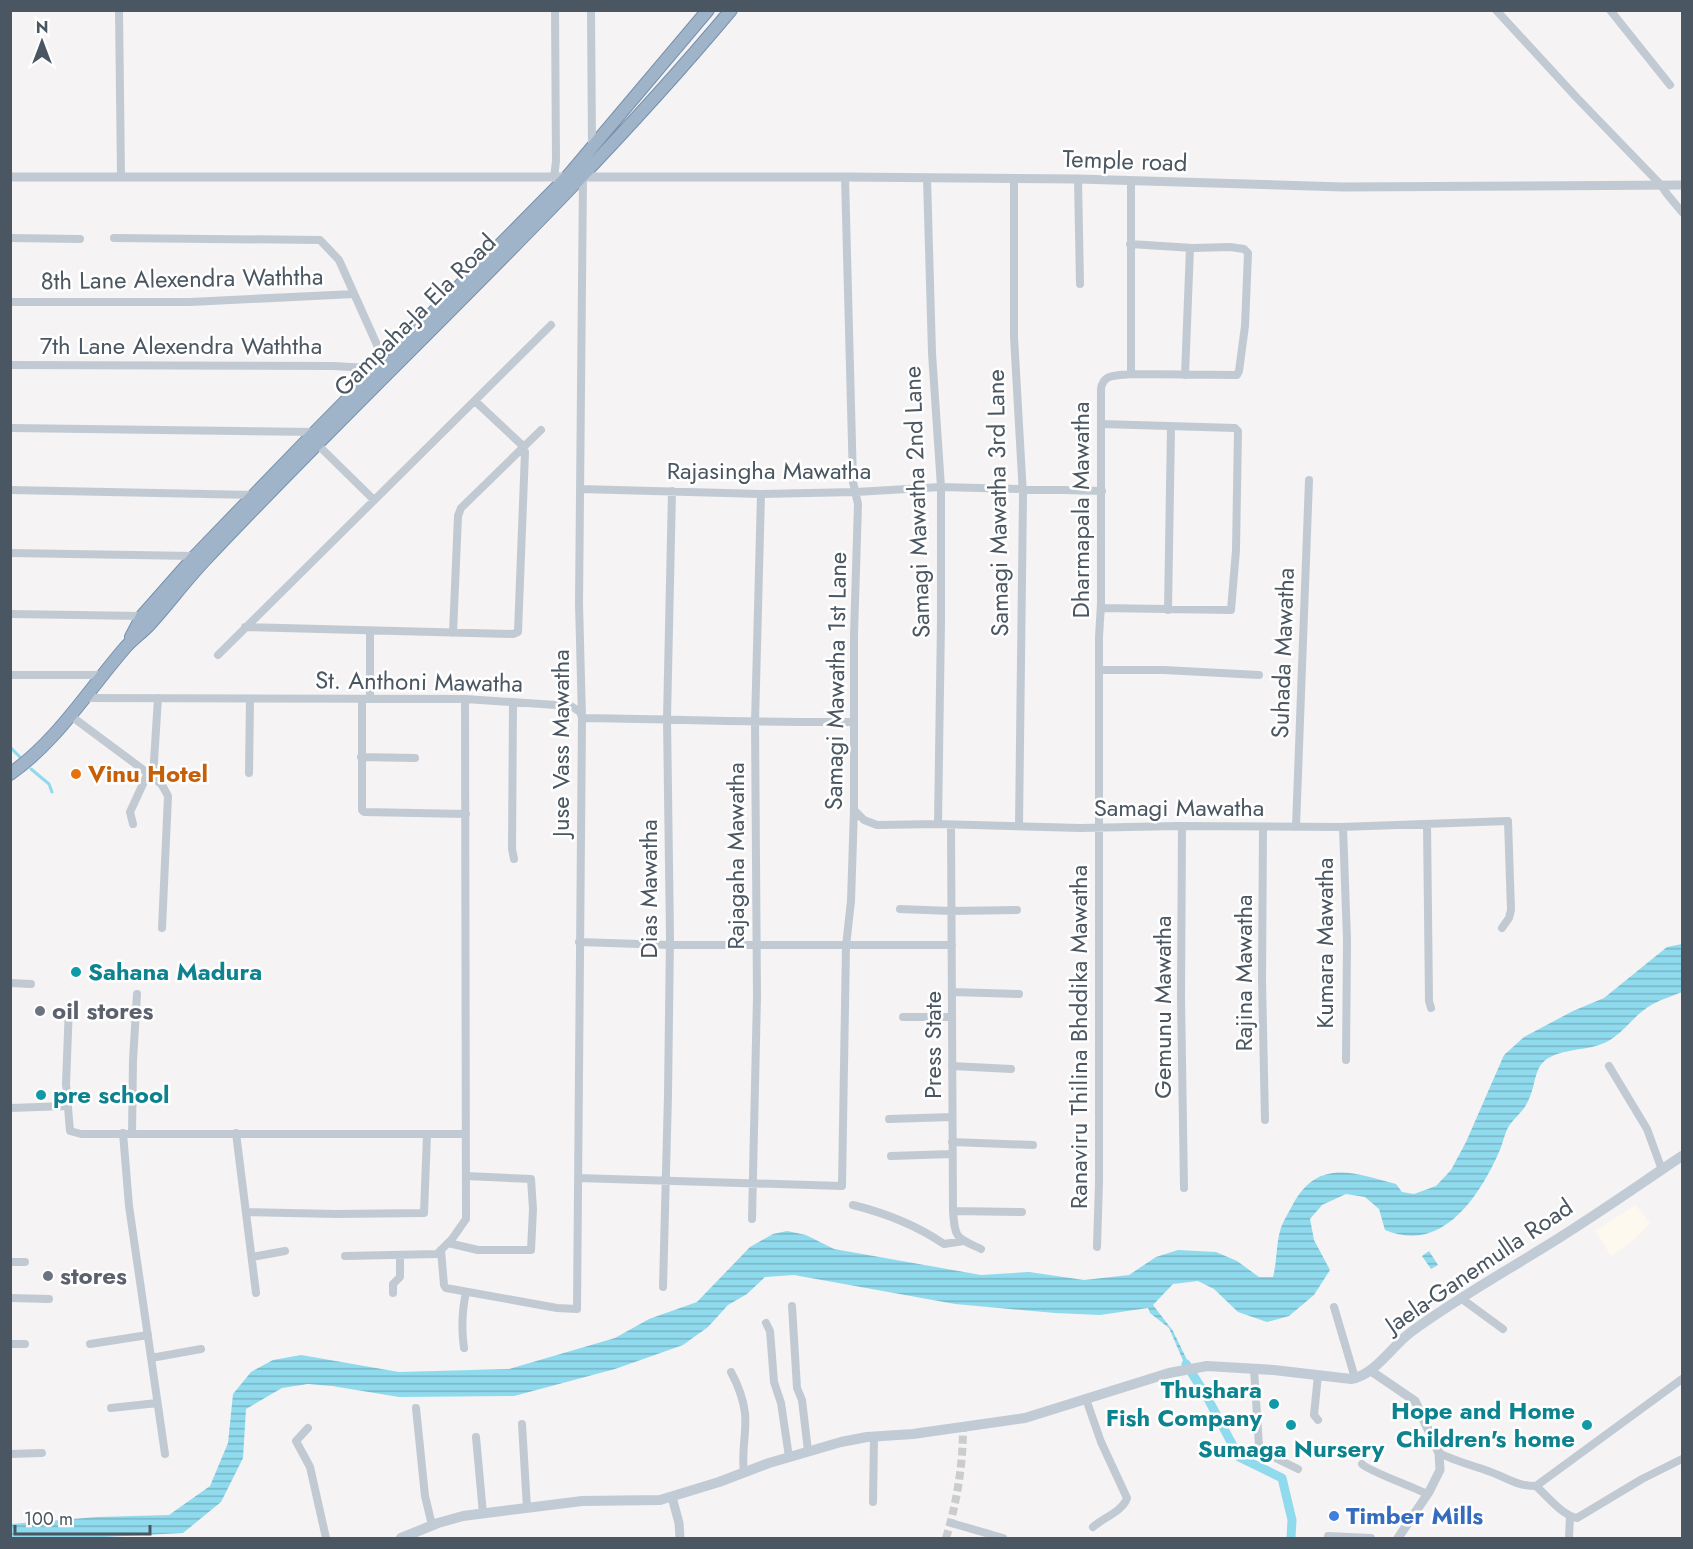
<svg xmlns="http://www.w3.org/2000/svg" width="1693" height="1549" font-family="Jost,sans-serif">
  <defs>
    <pattern id="water-rules" width="6" height="5" patternUnits="userSpaceOnUse" patternTransform="scale(1.5)"><rect width="6" height="5" fill="#90daee"/><path d="M0 2.5h6" fill="none" stroke="#78b4c4"/></pattern>
  </defs>
  <rect width="100%" height="100%" fill="#f5f3f3"/>
  <!-- commercial -->
  <path fill="#fdf9ef" d="M1636,1205L1650,1223L1636,1238L1611,1256L1595,1231Z"/>
  <!-- water -->
  <path fill="url(#water-rules)" d="M1682,944V992C1673,996 1662,999 1653,1004C1632,1015 1622,1038 1599,1045C1582,1051 1551,1049 1540,1066C1534,1076 1534,1090 1528,1101C1524,1111 1514,1118 1509,1126C1504,1134 1503,1144 1499,1152C1479,1197 1442,1254 1385,1230L1379,1209L1365,1197L1346,1194L1322,1205L1310,1219L1314,1240L1330,1270L1314,1295L1289,1316L1267,1322L1238,1312L1214,1289L1198,1281L1173,1284L1153,1305L1173,1331L1189,1364L1185,1365L1169,1328L1150,1313L1148,1308L1100,1315L1055,1313L955,1304L794,1275L765,1277L747,1294L728,1305L708,1327L683,1345L615,1369L514,1396L399,1397L332,1386L308,1384L282,1388L246,1409L243,1458L221,1502L183,1533L84,1538H11V1524L97,1517L169,1515L210,1486L228,1443L233,1394L251,1372L273,1360L301,1355L399,1372L509,1369L615,1338L649,1319L697,1302L750,1247L773,1234L787,1231L806,1235L834,1249L981,1275L1029,1272L1084,1280L1129,1275L1156,1257L1178,1250L1216,1252L1237,1261L1259,1277H1273C1277,1262 1276,1246 1280,1231C1282,1223 1288,1214 1292,1206C1317,1158 1352,1172 1396,1184L1402,1192L1414,1194L1436,1186L1451,1170L1466,1142L1504,1055L1524,1037L1573,1011L1604,998L1667,947Z
    M1429,1251L1438,1265L1431,1269L1422,1256Z"/>
  <g fill="none" stroke-linecap="round" stroke-linejoin="round">
    <!-- stream -->
    <path stroke="#90daee" stroke-width="3" d="M10,747L20,757
      M31,769L49,784L52,792"/>
    <!-- canal -->
    <path stroke="#90daee" stroke-width="9" d="M1186,1364L1207,1397L1239,1457L1282,1478L1292,1520L1291,1538"/>
    <!-- minor-tunnel -->
    <path stroke="#caccce" stroke-width="8" stroke-dasharray="8 4" stroke-linecap="butt" d="M946,1538C957,1502 963,1465 963,1427"/>
    <defs>
      <path id="trunk" d="M131,637L142,616L195,556L315,432L567,177L708,10
        M10,774C57,741 87,692 124,649C131,640 142,633 150,624C169,603 186,580 205,560C379,375 568,205 731,10"/>
    </defs>
    <!-- trunk casing -->
    <use href="#trunk" stroke="#7690ad" stroke-width="14"/>
    <!-- minor -->
    <path stroke="#c1cad2" stroke-width="8" d="M119,10L121,177
      M591,10L592,147
      M1496,10L1577,98L1661,185L1667,194L1682,212
      M1610,10L1670,85
      M554,178L556,161L555,10
      M927,178L932,353L941,487V621L938,824
      M1014,179V337L1023,495L1019,826
      M1078,179L1080,284
      M10,238L80,239
      M114,238L320,240L339,260L386,365
      M1130,244L1193,248L1230,247L1244,249L1248,253L1245,326L1239,371L1237,375L1131,374
      M10,302H190L354,294
      M10,365L333,366L369,368L377,371
      M1185,375L1190,248
      M10,428L315,432
      M317,444L374,500
      M580,489L761,494L856,492L941,487L1102,491
      M10,490L255,495
      M10,553L195,556
      M1101,608L1231,610L1236,550L1238,431L1235,428L1102,424
      M1168,610L1171,427
      M10,614L142,616
      M245,627L513,634L518,632L525,452L523,446L475,401
      M453,633L458,516L461,508L541,430
      M218,655L551,325
      M1099,670H1164L1259,675
      M10,675H103
      M86,698L465,699L571,706L580,712L582,717
      M362,699V810L364,812L466,814
      M370,699V632
      M513,702L512,849L514,859
      M71,716L153,777L162,785L168,796L162,928
      M582,718C673,719 763,723 853,722
      M361,757L415,758
      M249,773L250,700
      M153,777L158,698
      M854,810L864,820L877,825L938,824L1081,828L1177,826L1341,827L1508,821L1511,910L1509,918L1502,928
      M133,824L130,812L148,773
      M1427,824L1429,1001L1431,1008
      M951,825L953,1211C955,1239 956,1237 981,1249
      M1182,826L1181,998L1184,1188
      M1263,827L1262,981L1265,1120
      M1296,827L1309,480
      M1343,827L1347,940L1346,1060
      M900,909L951,911L1017,910
      M579,942L669,945H952
      M10,983L31,984
      M952,992L1019,994
      M69,1006L66,1084L70,1131L81,1134H466
      M903,1017H952
      M952,1066L1011,1069
      M1609,1066L1647,1129L1662,1170
      M10,1108L67,1106
      M889,1119L952,1117
      M123,1133L129,1206L165,1454
      M132,1133L133,1060L137,994
      M236,1133L256,1293
      M952,1142L1033,1145
      M891,1156L952,1154
      M578,1178L842,1186L846,946L851,901L854,810V635L858,504L853,482L845,177
      M853,1205C885,1213 916,1225 944,1244L964,1241
      M953,1211L1022,1212
      M247,1212L336,1214L424,1213L427,1135
      M752,1219L757,996L755,723L761,494
      M448,1243L478,1250H531L533,1209L531,1179L466,1176
      M1097,1247L1099,1182V637L1101,604V389C1103,373 1117,376 1131,374V181
      M441,1250L444,1285L446,1288L557,1308L577,1309L582,718L579,603L583,177
      M345,1256L437,1254L452,1239L466,1219L465,699
      M252,1257L285,1251
      M10,1262H25
      M663,1287L668,1095L670,937L667,719L672,491
      M393,1293V1284L400,1277V1255
      M10,1298L49,1299
      M1462,1299L1503,1329
      M792,1306L797,1388L802,1400L808,1451
      M1334,1307L1355,1378
      M766,1323L770,1331L774,1382L781,1403L789,1457
      M10,1344H25
      M90,1344L148,1335
      M464,1348C461,1328 462,1311 466,1292
      M151,1358L201,1349
      M1254,1369L1259,1446L1265,1453L1298,1469
      M731,1372C738,1385 743,1397 745,1413C747,1432 741,1452 744,1472
      M1318,1375L1314,1415L1318,1420
      M1086,1399L1101,1442L1127,1498C1123,1511 1103,1518 1093,1527
      M111,1408L157,1403
      M416,1408L425,1496L432,1525
      M522,1424L527,1508
      M308,1428L296,1441L310,1467L326,1538
      M476,1437L483,1514
      M1439,1453C1455,1461 1471,1465 1488,1471C1506,1477 1515,1486 1536,1486C1547,1496 1563,1516 1577,1518L1642,1479L1682,1459
      M10,1454L42,1453
      M1362,1464C1368,1471 1414,1487 1427,1494
      M1536,1486L1682,1379
      M873,1502L874,1436
      M951,1523L1003,1538
      M1328,1536L1371,1538
      M1569,1538L1570,1516"/>
    <!-- tertiary -->
    <path stroke="#c1cad2" stroke-width="9" d="M10,177H845L1078,179L1343,187L1682,185
      M1371,1371L1415,1401L1439,1453L1440,1470L1429,1492L1398,1538
      M672,1497L679,1523L680,1538"/>
    <!-- secondary -->
    <path stroke="#c1cbd6" stroke-width="10" d="M401,1538L438,1523L463,1516L582,1501L660,1500L719,1482L769,1463L841,1442L867,1437L913,1434L1025,1418L1169,1373L1207,1366L1274,1370L1351,1379C1375,1375 1392,1346 1411,1332C1453,1301 1501,1274 1546,1246C1592,1218 1637,1186 1682,1156"/>
    <!-- trunk -->
    <use href="#trunk" stroke="#9fb4c9" stroke-width="12"/>
  </g>
  <!-- markers -->
  <circle fill="#e8710a" stroke="#fff" stroke-width="2" cx="76" cy="774" r="6"/>
  <g fill="#0f9aa8" stroke="#fff" stroke-width="2">
    <circle cx="76" cy="972" r="6"/>
    <circle cx="41" cy="1095" r="6"/>
    <circle cx="1274" cy="1404" r="6"/>
    <circle cx="1291" cy="1425" r="6"/>
    <circle cx="1587" cy="1425" r="6"/>
  </g>
  <g fill="#6b7280" stroke="#fff" stroke-width="2">
    <circle cx="40" cy="1011" r="6"/>
    <circle cx="48" cy="1276" r="6"/>
  </g>
  <circle fill="#3f7fe0" stroke="#fff" stroke-width="2" cx="1334" cy="1516" r="6"/>
  <g text-anchor="middle" stroke-width="5" stroke-linejoin="round" paint-order="stroke">
    <!-- street labels -->
    <g font-size="24" fill="#4a5661" stroke="#fff">
      <text transform="translate(1125 161) rotate(2)" y="8">Temple road</text>
      <text transform="translate(182 279) rotate(-1)" y="8">8th Lane Alexendra Waththa</text>
      <text transform="translate(415 315) rotate(-45)" y="8">Gampaha-Ja Ela Road</text>
      <text x="181" y="354">7th Lane Alexendra Waththa</text>
      <text x="769" y="479">Rajasingha Mawatha</text>
      <text transform="translate(917 502) rotate(-92)" y="8">Samagi Mawatha 2nd Lane</text>
      <text transform="translate(998 503) rotate(-91)" y="8">Samagi Mawatha 3rd Lane</text>
      <text transform="translate(1081 510) rotate(-90)" y="8">Dharmapala Mawatha</text>
      <text transform="translate(1283 653) rotate(-88)" y="8">Suhada Mawatha</text>
      <text transform="translate(836 681) rotate(-89)" y="8">Samagi Mawatha 1st Lane</text>
      <text transform="translate(419 682) rotate(1)" y="8">St. Anthoni Mawatha</text>
      <text transform="translate(561 743) rotate(-90)" y="8">Juse Vass Mawatha</text>
      <text x="1179" y="816">Samagi Mawatha</text>
      <text transform="translate(736 856) rotate(-90)" y="8">Rajagaha Mawatha</text>
      <text transform="translate(649 889) rotate(-90)" y="8">Dias Mawatha</text>
      <text transform="translate(1325 943) rotate(-90)" y="8">Kumara Mawatha</text>
      <text transform="translate(1244 973) rotate(-90)" y="8">Rajina Mawatha</text>
      <text transform="translate(1163 1007) rotate(-90)" y="8">Gemunu Mawatha</text>
      <text transform="translate(1079 1037) rotate(-90)" y="8">Ranaviru Thilina Bhddika Mawatha</text>
      <text transform="translate(933 1045) rotate(-90)" y="8">Press State</text>
      <text transform="translate(1479 1266) rotate(-34)" y="8">Jaela-Ganemulla Road</text>
    </g>
    <!-- food labels -->
    <g font-size="24" font-weight="bold" fill="#c56008" stroke="#fff" text-anchor="start">
      <text x="88" y="782">Vinu Hotel</text>
    </g>
    <!-- culture labels -->
    <g font-size="24" font-weight="bold" fill="#0d838f" stroke="#fff" text-anchor="start">
      <text x="88" y="980">Sahana Madura</text>
      <text x="53" y="1103">pre school</text>
      <text x="1262" y="1398" text-anchor="end">Thushara<tspan x="1262" dy="28">Fish Company</tspan></text>
      <text x="1575" y="1419" text-anchor="end">Hope and Home<tspan x="1575" dy="28">Children's home</tspan></text>
      <text x="1291" y="1457" text-anchor="middle">Sumaga Nursery</text>
    </g>
    <!-- worship labels -->
    <g font-size="24" font-weight="bold" fill="#5b616d" stroke="#fff" text-anchor="start">
      <text x="52" y="1019">oil stores</text>
      <text x="60" y="1284">stores</text>
    </g>
    <!-- shop labels -->
    <g font-size="24" font-weight="bold" fill="#366cbe" stroke="#fff" text-anchor="start">
      <text x="1346" y="1524">Timber Mills</text>
    </g>
  </g>
  <!-- border -->
  <rect width="1693" height="1549" fill="none" stroke="#4a5661" stroke-width="24"/>
  <!-- north arrow -->
  <g transform="translate(42 42)" stroke="#ffffff" stroke-width="4.5" paint-order="stroke">
  <path d="M0-4.5L10 22L0 15L-10 22Z" fill="#4a5661"/>
  <text y="-9" font-size="16" font-weight="bold" text-anchor="middle" fill="#4a5661">N</text>
  </g>
  <!-- scale -->
  <path d="M15 1525v9h135v-9" fill="none" stroke="#4a5661" stroke-width="3"/>
  <text x="24" y="1525" font-size="18" fill="#4a5661" stroke="#ffffff" stroke-width="4.5" paint-order="stroke">100 m</text>
</svg>
